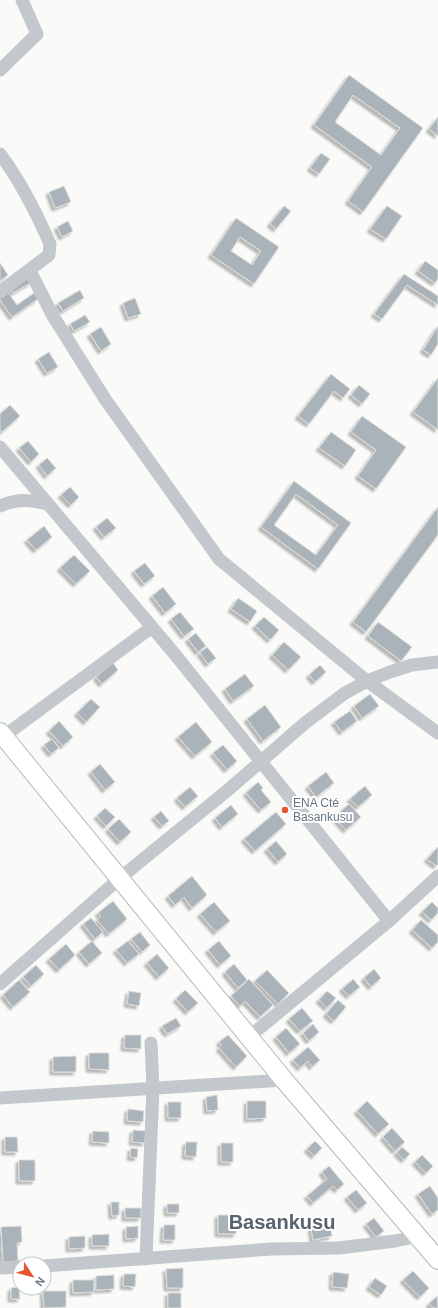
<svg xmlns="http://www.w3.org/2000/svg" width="438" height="1308" font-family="Arial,sans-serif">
  <defs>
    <filter id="shadow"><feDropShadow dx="-3" dy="3" stdDeviation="1" flood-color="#0004"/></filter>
  </defs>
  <rect width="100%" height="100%" fill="#fafaf8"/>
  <!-- building -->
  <path fill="#aab3b9" stroke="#dcdcda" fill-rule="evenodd" filter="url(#shadow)" d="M349,75L423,128L363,212L348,201L372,167L314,125ZM353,95L400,128L381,155L335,122Z
    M438,117V136L429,129Z
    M321,153L330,159L319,174L310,168Z
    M64,186L71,202L55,208L49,192Z
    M284,206L291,211L276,229L270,224Z
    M387,206L402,216L386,239L370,229Z
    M236,218L279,247L254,284L211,255ZM240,237L261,251L252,265L231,251Z
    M68,221L73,231L62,237L57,227Z
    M425,261L438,270V279L435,283L418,271Z
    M0,263L8,275L0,281Z
    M404,274L438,296V305L407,285L382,319L374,314Z
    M29,275L32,282L13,293L9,286Z
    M80,290L84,298L63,311L58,303Z
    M7,291L17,305L34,293L38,299L12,317L0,300V296Z
    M135,298L141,314L128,318L123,303Z
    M85,315L90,322L74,331L70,324Z
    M438,326V344L431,355L423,350Z
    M101,327L111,344L101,351L90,334Z
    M49,352L58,367L47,373L38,359Z
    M331,374L350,389L343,398L334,391L309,424L298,416Z
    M438,378V430L413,412Z
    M359,385L370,394L362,404L351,395Z
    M10,405L20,416L2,432L0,430V414Z
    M362,416L406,447L376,489L358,476L376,450L351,432Z
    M331,432L356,450L345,466L319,448Z
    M28,441L39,454L31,462L19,448Z
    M47,458L56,468L47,476L39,465Z
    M294,481L351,523L318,569L261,527ZM296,494L338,525L316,555L274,525Z
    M70,487L79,497L71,505L61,495Z
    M438,507V535L366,632L353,622Z
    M107,518L116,528L104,537L96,527Z
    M44,526L52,537L36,550L27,540Z
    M74,555L90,571L76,584L60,568Z
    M145,563L155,576L144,584L134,571Z
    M163,587L176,604L165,613L152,596Z
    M238,598L257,611L250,622L231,609Z
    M180,612L194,629L184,636L171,619Z
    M264,617L279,630L270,640L255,626Z
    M378,622L412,647L401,661L368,636Z
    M196,633L206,646L198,652L188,639Z
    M284,642L301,657L288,670L272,655Z
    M207,647L216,658L208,664L200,653Z
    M113,663L118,670L102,684L96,677Z
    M320,665L326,672L315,682L309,675Z
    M245,674L254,686L233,701L225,689Z
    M370,694L379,706L362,718L354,706Z
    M91,699L100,707L86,722L77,713Z
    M265,705L281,727L263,741L247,719Z
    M350,711L357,721L342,732L334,722Z
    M59,721L73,737L63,746L49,731Z
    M196,722L212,742L195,756L178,737Z
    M52,739L59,748L51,754L44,745Z
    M223,745L237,761L227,770L213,753Z
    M100,764L115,782L105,790L91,772Z
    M326,772L334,783L316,797L308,786Z
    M258,782L263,788L261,790L271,802L261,810L246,793Z
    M365,786L372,795L358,807L350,799Z
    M190,787L198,796L185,807L177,798Z
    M349,804L361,817L346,830L334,817Z
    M231,805L238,814L222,827L215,818Z
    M105,808L115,817L106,826L97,816Z
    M161,811L169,821L162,826L154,817Z
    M276,812L286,824L255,851L244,839Z
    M119,819L131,832L120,842L108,829Z
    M276,841L287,854L278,862L267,849Z
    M438,847V864L436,866L427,859Z
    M192,876L207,895L192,908L184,897L175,905L168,896Z
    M113,901L127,919L109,934L97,920L101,916L98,913Z
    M214,902L230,921L216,932L200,914Z
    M432,902L438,908V913L431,920L422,912Z
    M91,918L103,932L95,939L83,924Z
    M421,920L438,935V942L432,948L412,930Z
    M140,932L150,945L142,952L131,939Z
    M92,941L102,953L89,964L79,952Z
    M128,941L139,954L127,963L116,950Z
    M219,941L231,956L220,965L208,950Z
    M66,944L75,955L59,970L49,959Z
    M157,954L169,968L159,977L147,963Z
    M234,964L247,980L238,988L225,972Z
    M36,965L44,974L31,986L23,977Z
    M374,969L381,978L371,987L364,978Z
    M267,970L289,993L278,1004L255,981Z
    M249,979L273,1005L260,1017L245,1001L240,1006L231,996Z
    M353,979L360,987L349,996L342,989Z
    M19,980L30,992L13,1007L3,995Z
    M185,990L198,1003L188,1012L176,999Z
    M129,991L141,993L139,1006L127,1004Z
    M327,991L336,998L327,1008L319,1000Z
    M338,1000L346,1007L334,1021L326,1014Z
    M302,1008L313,1021L300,1031L289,1019Z
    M176,1018L181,1026L167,1034L162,1026Z
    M313,1024L319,1032L309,1041L303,1033Z
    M286,1028L300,1044L289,1053L276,1037Z
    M125,1035H141V1049L124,1048Z
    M228,1035L247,1056L236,1067L219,1048L222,1045L219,1042Z
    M308,1047L320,1060L312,1067L308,1061L300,1068L293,1060Z
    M89,1053H109V1070L89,1069Z
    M76,1056V1072H53V1057Z
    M217,1095L218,1110L207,1111L206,1097Z
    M247,1101H266V1118L247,1119Z
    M367,1101L389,1124L378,1134L357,1111Z
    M168,1102H181V1118H168Z
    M128,1109L144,1111L143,1122L127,1121Z
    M392,1128L405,1142L395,1151L383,1137Z
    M133,1130L146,1131L145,1143L132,1142Z
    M93,1131L109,1132V1143L92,1142Z
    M5,1137H17L18,1152H5Z
    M315,1141L322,1148L314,1156L307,1149Z
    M186,1142H197L196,1157L185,1156Z
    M221,1143H233V1162H221Z
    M402,1147L410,1154L404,1160L397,1153Z
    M131,1148L138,1149L137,1158L130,1157Z
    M422,1155L433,1166L426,1173L415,1162Z
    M19,1160H35V1181H19Z
    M329,1166L344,1184L337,1190L333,1186L313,1203L307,1196L327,1179L322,1172Z
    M430,1186L438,1198V1210L432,1214L418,1194Z
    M356,1190L367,1203L358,1210L347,1197Z
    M111,1202H119V1215L112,1216Z
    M167,1204H179V1213H167Z
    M125,1208H141V1218H125Z
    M218,1215H237L236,1234H218Z
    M374,1218L384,1231L376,1237L366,1224Z
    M164,1225H175V1240H163Z
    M330,1225L332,1236L313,1240L311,1228Z
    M21,1226L22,1242L17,1243L18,1261L3,1262L1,1227Z
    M138,1226V1238L126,1239V1227Z
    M109,1234V1246H92V1235Z
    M85,1236V1248L69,1249V1237Z
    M183,1268V1288H167L166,1269Z
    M413,1271L429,1288L420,1297L403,1280Z
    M333,1272L349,1274L347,1288L332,1287Z
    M124,1274H136L135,1287L123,1286Z
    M114,1275V1289L96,1290V1276Z
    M375,1278L387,1286L381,1295L369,1287Z
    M73,1280H94V1292L73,1293Z
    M19,1287L20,1299H11V1288Z
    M43,1291H66V1307L44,1308Z
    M168,1293H181V1308H168Z
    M437,1296L438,1308H434L429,1304Z"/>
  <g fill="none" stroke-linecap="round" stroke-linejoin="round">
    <defs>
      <path id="secondary" d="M0,732L284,1080L438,1260"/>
    </defs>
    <!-- secondary casing -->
    <use href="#secondary" stroke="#b3babf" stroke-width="20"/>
    <!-- street -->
    <path stroke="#c3c8cc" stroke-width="13" d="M0,70L37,34L22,0
      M0,154C21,182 36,212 50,244L49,255L0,292
      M30,271L53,316L105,399L219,559L367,681L438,733
      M0,447L173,652L389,921L249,1037
      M0,506C18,498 30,500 48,504
      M0,739L152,627
      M389,921L438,876
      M0,984L120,878L228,790L305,723L345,693L367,681L390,672L412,665L438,662
      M0,1098L284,1080
      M146,1259L153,1088L151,1043
      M44,1266L272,1249L339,1248L395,1241L419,1236
      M0,1268L20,1267"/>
    <!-- secondary -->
    <use href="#secondary" stroke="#fff" stroke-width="18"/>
  </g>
  <!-- markers -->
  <circle fill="#e4572e" stroke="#fff" stroke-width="1.5" cx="285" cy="810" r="4"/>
  <g text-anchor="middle" stroke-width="4" stroke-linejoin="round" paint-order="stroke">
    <!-- poi labels -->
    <g font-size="12" fill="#657683" stroke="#fff" text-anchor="start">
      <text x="293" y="807">ENA Cté<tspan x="293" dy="14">Basankusu</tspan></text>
    </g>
    <!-- town labels -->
    <g font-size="20" font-weight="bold" fill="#57646e" stroke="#fff">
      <text x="282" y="1229">Basankusu</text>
    </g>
  </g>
  <!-- north arrow -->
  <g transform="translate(32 1276) rotate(126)"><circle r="19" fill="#ffffff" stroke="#c1c8cd"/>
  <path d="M0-3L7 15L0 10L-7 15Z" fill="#e4572e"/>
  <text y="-6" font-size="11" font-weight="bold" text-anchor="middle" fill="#657683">N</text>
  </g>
</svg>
